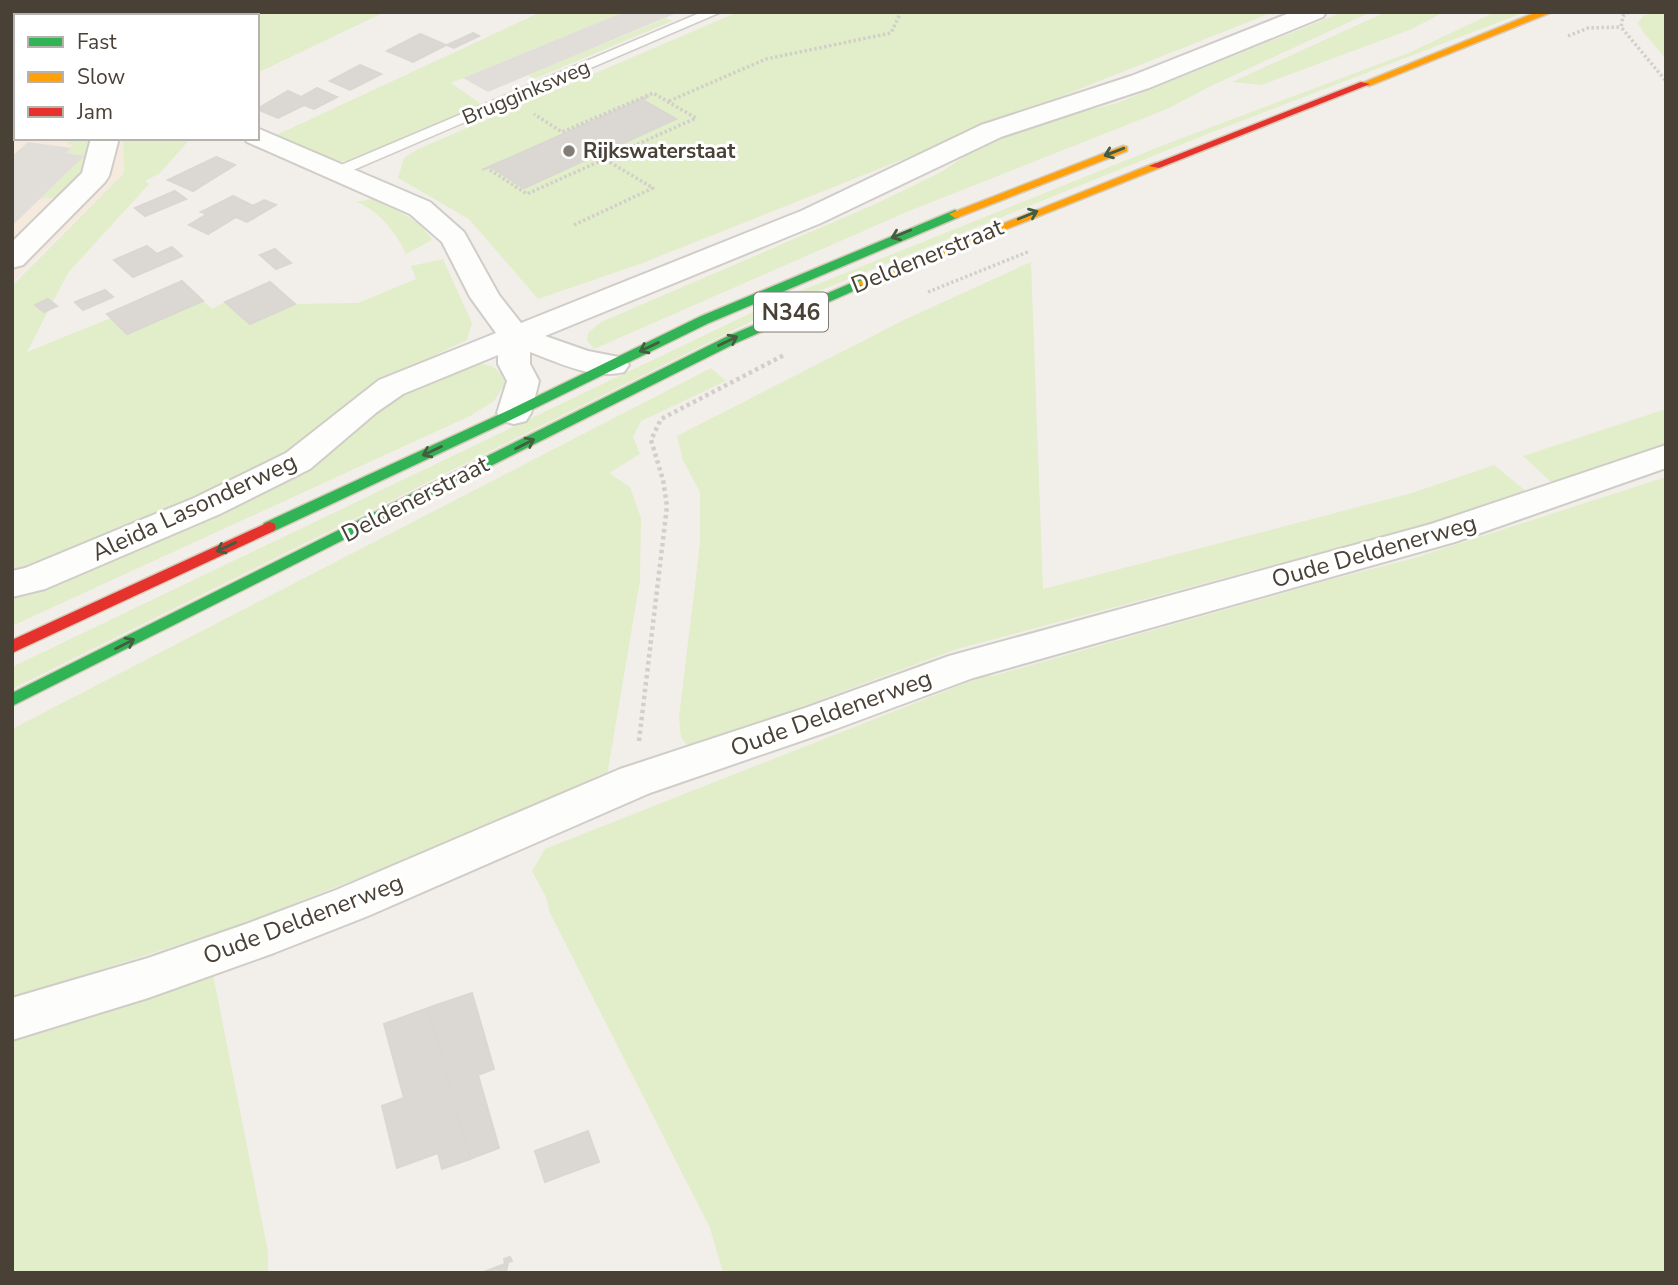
<svg xmlns="http://www.w3.org/2000/svg" width="1678" height="1285" font-family="'Nunito Sans',sans-serif">
  <rect width="100%" height="100%" fill="#f2efeb"/>
  <!-- commercial -->
  <path fill="#f5eadd" d="M12,51L16,53V138H123L124,173L12,282Z"/>
  <!-- green -->
  <path fill="#e2edc9" d="M51,12H385L257,73V16H43Z
    M541,12H624L451,83L481,104L349,161H325L270,138Z
    M738,12H1273L640,264L538,299L469,219L398,178L404,158L418,149Z
    M1343,12H1371L1213,85L1167,109L909,211L594,349L587,340L588,333L601,322L878,203L943,171L988,140L1021,127L1117,103Z
    M1386,12H1444L1412,29L1261,85L1232,82Z
    M1495,12H1525L1210,133L784,305L12,689V667L778,300L1169,143L1411,52Z
    M1654,12H1666V59L1643,32L1638,23L1643,16Z
    M666,18L672,21L534,79L528,75Z
    M72,138H95L94,160L60,197L40,199L83,156L65,153L73,145L67,144Z
    M123,138H191L160,173L145,181L149,184L68,273L27,352L111,318L128,334L203,301L212,309L225,302L250,324L295,304L358,303L416,279L411,266L443,259L472,323L467,340L389,377L357,396L332,419L272,462L31,568L12,572V286L124,173Z
    M372,199C395,210 419,218 432,240L406,254C397,234 378,209 356,202Z
    M1031,262L1043,589L1412,493L1494,465L1527,492L1439,521L957,649L690,748L681,738L679,717L700,543V492L683,460L677,436L906,319Z
    M478,363C492,365 502,369 505,384L494,401L470,416L12,626V595L393,398L461,368Z
    M711,368L726,381L641,421L633,437L640,454L609,473L630,487L641,518L640,580L607,776L524,813L234,927L12,998V729Z
    M1666,409V445L1552,483L1523,456Z
    M1666,477V1273H723L710,1228L549,911L547,899L532,871L545,849L986,675L993,676L1325,581L1411,559Z
    M213,974L268,1252V1273H12V1038Z"/>
  <!-- parking -->
  <path fill="#e1deda" d="M624,12H679L488,92L463,78Z
    M28,142L71,148L66,153L84,156L12,226V156Z"/>
  <!-- building -->
  <path fill="#dbd8d3" stroke="#dad6d1" stroke-width="2" d="M473,33L479,36L454,48L447,45Z
    M420,34L446,45L413,62L387,51Z
    M360,65L381,74L350,90L330,81Z
    M317,88L337,97L314,109L304,105L278,118L257,109L288,91L301,97Z
    M649,96L643,100L676,119L602,153L608,156L599,160L594,156L524,188L491,167L482,170Z
    M216,157L235,165L193,191L168,180Z
    M175,191L186,199L145,216L135,208Z
    M233,196L253,206L264,200L276,205L247,222L236,217L208,234L189,225L207,214L201,212Z
    M147,246L157,254L172,247L182,256L133,277L114,260Z
    M275,249L291,263L276,269L260,255Z
    M182,281L203,301L127,334L107,314Z
    M270,282L295,304L250,324L225,302Z
    M105,290L113,297L83,310L75,302Z
    M48,299L57,306L44,312L35,305Z
    M472,993L494,1069L478,1075L499,1148L470,1159L428,1008Z
    M428,1008L470,1159L442,1169L438,1153L397,1168L382,1106L404,1098L384,1024Z
    M588,1131L599,1162L545,1182L535,1151Z
    M510,1257L512,1261L508,1262L506,1273H481L505,1264L504,1259Z"/>
  <g fill="none" stroke-linecap="round" stroke-linejoin="round">
    <defs>
      <path id="lane" d="M702,12H721L344,174H334L331,171L334,168Z"/>
      <path id="street" d="M12,12H39L37,16H16V23L12,22Z
        M1292,12H1326L1323,17L1149,88L1001,137L821,223L545,336L588,351L624,358L629,365L624,372C594,380 559,363 530,352V364L539,381L531,413L526,421L514,424L502,421L497,413L507,381L498,364V355L403,394L377,412L310,469L220,514L45,589L12,597V571L25,568L194,498L286,453L379,380L496,333L470,297L442,242L410,214L247,142L245,138H257V128L430,202L464,232L499,295L521,323L801,211L981,125L1131,76Z
        M12,57L16,58V75L12,74Z
        M91,138H119L109,176L105,182L23,265L12,268V242L82,173Z
        M1666,445V468L1455,542L973,678L833,730L650,793L368,916L274,953L148,998L12,1040V998L148,958L246,924L336,890L620,769L805,708L949,656L1431,524Z"/>
      <path id="fast" d="M955,210L961,214L959,217L709,323L519,416L274,531L269,532L262,527L264,523L509,410L699,317Z
        M863,278L867,279V285L736,343L12,706V693L726,337Z"/>
      <path id="slow" d="M1537,12H1552L1369,86L1360,84Z
        M1123,146L1127,147V151L959,217L955,218L949,214Z
        M1155,163L1159,164V168L867,285H859L857,282Z"/>
      <path id="jam" d="M1361,82L1370,84L1159,168L1149,166Z
        M269,522L274,523L276,527L274,531L12,653V640Z"/>
    </defs>
    <!-- lane casing -->
    <use href="#lane" stroke="#d0cdc8" stroke-width="3"/>
    <!-- street casing -->
    <use href="#street" stroke="#d0cdc8" stroke-width="4"/>
    <!-- fast casing -->
    <use href="#fast" stroke="#d5cab7" stroke-width="3"/>
    <!-- slow casing -->
    <use href="#slow" stroke="#d5cab7" stroke-width="3"/>
    <!-- jam casing -->
    <use href="#jam" stroke="#d5cab7" stroke-width="3"/>
    <!-- path-far1 -->
    <path stroke="#d2cfca" stroke-width="3.5" stroke-dasharray="2.5 2.5" stroke-linecap="butt" d="M1629,12L1623,16L1621,27L1666,81
      M1568,36L1588,28L1621,27
      M669,101L766,59L891,33L901,12
      M490,170L527,194L696,118L653,93L562,132L534,114
      M574,225L653,188L606,160
      M928,292L1030,251"/>
    <!-- path -->
    <path stroke="#d2cfca" stroke-width="4.5" stroke-dasharray="3.5 3.5" stroke-linecap="butt" d="M639,741L667,506L663,480L651,440L661,419L786,354"/>
    <!-- lane -->
    <use href="#lane" fill="#fdfdfc" fill-rule="evenodd"/>
    <!-- street -->
    <use href="#street" fill="#fdfdfc" fill-rule="evenodd"/>
    <!-- fast -->
    <use href="#fast" fill="#30b455" fill-rule="evenodd"/>
    <!-- slow -->
    <use href="#slow" fill="#ff9f0a" fill-rule="evenodd"/>
    <!-- jam -->
    <use href="#jam" fill="#e5322d" fill-rule="evenodd"/>
  </g>
  <!-- one-way arrows -->
  <defs><path id="oneway-shaft" d="M-6 0H5M1.5-3L5.5 0L1.5 3" fill="none" stroke-width="1.6" stroke-linecap="round" stroke-linejoin="round" transform="scale(1.75)"/></defs>
  <g stroke="#435d3e">
    <use href="#oneway-shaft" transform="translate(1114 152) rotate(159)"/>
    <use href="#oneway-shaft" transform="translate(1028 215) rotate(-22)"/>
    <use href="#oneway-shaft" transform="translate(901 234) rotate(158)"/>
    <use href="#oneway-shaft" transform="translate(728 341) rotate(-26)"/>
    <use href="#oneway-shaft" transform="translate(649 347) rotate(154)"/>
    <use href="#oneway-shaft" transform="translate(525 444) rotate(-27)"/>
    <use href="#oneway-shaft" transform="translate(432 451) rotate(155)"/>
    <use href="#oneway-shaft" transform="translate(226 547) rotate(155)"/>
    <use href="#oneway-shaft" transform="translate(125 644) rotate(-27)"/>
  </g>
  <!-- markers -->
  <circle fill="#847d75" stroke="#fff" stroke-width="2.5" cx="569" cy="151" r="7"/>
  <g text-anchor="middle" stroke-width="6" stroke-linejoin="round" paint-order="stroke">
    <!-- far-street labels -->
    <g font-size="21" fill="#494036" stroke="#fff">
      <text transform="translate(526 92) rotate(-23)" y="7">Brugginksweg</text>
    </g>
    <!-- far-poi labels -->
    <g font-size="21" font-weight="bold" fill="#494036" stroke="#fff" text-anchor="start">
      <text x="583" y="158">Rijkswaterstaat</text>
    </g>
    <!-- shield labels -->
    <rect fill="#fff" stroke="#807972" stroke-width="2" x="754" y="292.5" width="74" height="39" rx="5"/>
    <g font-size="23" font-weight="bold" fill="#494036">
      <text x="791" y="320">N346</text>
    </g>
    <!-- street labels -->
    <g font-size="24" fill="#494036" stroke="#fff">
      <text transform="translate(927 256) rotate(-22)" y="8">Deldenerstraat</text>
      <text transform="translate(415 499) rotate(-27)" y="8">Deldenerstraat</text>
      <text transform="translate(194 507) rotate(-25)" y="8">Aleida Lasonderweg</text>
      <text transform="translate(1374 551) rotate(-16)" y="8">Oude Deldenerweg</text>
      <text transform="translate(831 713) rotate(-20)" y="8">Oude Deldenerweg</text>
      <text transform="translate(303 919) rotate(-21)" y="8">Oude Deldenerweg</text>
    </g>
  </g>
  <!-- border -->
  <rect width="1678" height="1285" fill="none" stroke="#494036" stroke-width="28"/>
  <!-- legend -->
  <rect x="14" y="14" width="245" height="126" fill="#ffffff" stroke="#b6b3af" stroke-width="2"/>
  <rect x="28" y="37" width="35" height="10" fill="#30b455" stroke="#b6b3af" stroke-width="2"/>
  <text x="77" y="49" font-size="21" fill="#494036">Fast</text>
  <rect x="28" y="72" width="35" height="10" fill="#ff9f0a" stroke="#b6b3af" stroke-width="2"/>
  <text x="77" y="84" font-size="21" fill="#494036">Slow</text>
  <rect x="28" y="107" width="35" height="10" fill="#e5322d" stroke="#b6b3af" stroke-width="2"/>
  <text x="77" y="119" font-size="21" fill="#494036">Jam</text>
</svg>
